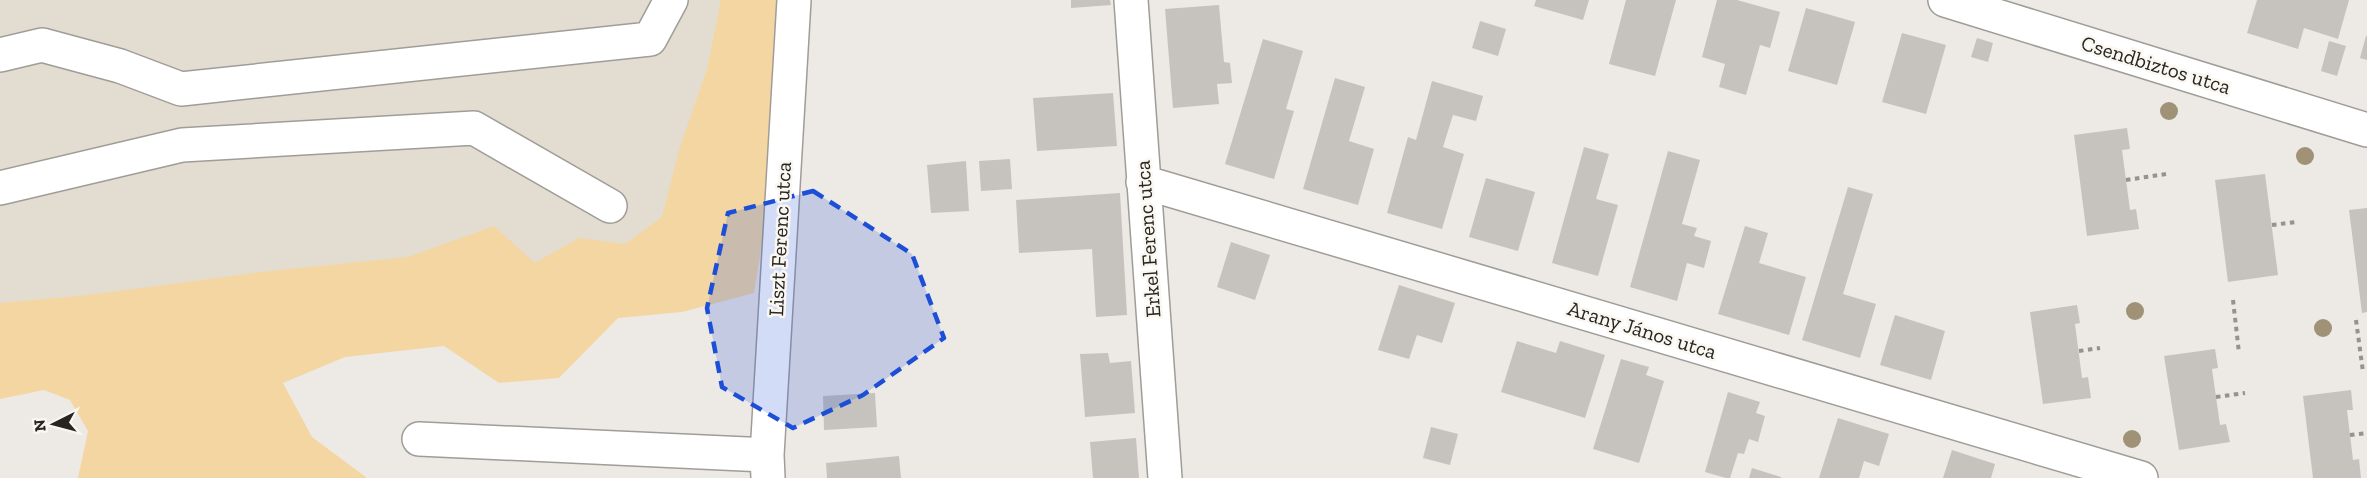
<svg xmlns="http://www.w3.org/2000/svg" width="2367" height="478" font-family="'Zilla Slab',serif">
  <rect width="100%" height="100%" fill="#ede9e4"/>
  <!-- built -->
  <path fill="#e3dcd0" d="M0,0H734L717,286L0,333Z"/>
  <!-- green -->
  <path fill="#f4d6a3" d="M721,0H780L762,244L754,293L682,312L618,318L559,378L499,383L444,346L345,357L283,383L312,437L367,478H78L88,431L70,400L44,390L0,399V303L88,295L270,271L408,257L494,226L535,263L579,238L625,244L662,217L679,150L707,69Z"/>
  <!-- building -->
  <path fill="#c6c3be" d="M1071,0H1110L1111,5L1071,8Z
    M1536,0H1589L1583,20L1534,6Z
    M1626,0H1676L1655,76L1609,64Z
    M1717,0H1737L1780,12L1770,48L1760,45L1746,95L1719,87L1725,64L1702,57Z
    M2257,0H2349L2338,39L2304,28L2298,49L2247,33Z
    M1219,5L1224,62L1230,63L1232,83L1217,84L1219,104L1173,108L1165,9Z
    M1806,8L1855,22L1837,85L1788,71Z
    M1480,21L1506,29L1498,56L1472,48Z
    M1902,33L1946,45L1926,114L1882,102Z
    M2366,36H2367V60L2360,58Z
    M1977,38L1993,43L1988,62L1971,57Z
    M1263,39L1303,51L1286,109L1294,111L1274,179L1225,164Z
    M2329,41L2346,46L2337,76L2321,71Z
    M1335,78L1365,87L1349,141L1374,149L1358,205L1303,189Z
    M1432,81L1483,96L1476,121L1453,115L1443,147L1464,154L1442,229L1387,213L1408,137L1416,140Z
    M1113,93L1117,146L1037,151L1033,98Z
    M2127,128L2130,149L2122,150L2130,210L2136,209L2139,229L2087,236L2074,135Z
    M1584,147L1609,154L1596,199L1618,205L1598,276L1552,263Z
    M1668,151L1700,160L1682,224L1697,228L1694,236L1711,241L1704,268L1687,263L1677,301L1630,287Z
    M1010,159L1012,189L981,191L979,161Z
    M966,161L969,211L931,213L927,165Z
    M2265,174L2278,275L2228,282L2215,180Z
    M1486,178L1535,192L1518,251L1469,237Z
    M1848,187L1873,194L1843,294L1876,304L1860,358L1802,340Z
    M1120,193L1127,315L1096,317L1092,249L1019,253L1016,200Z
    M2367,208V312L2362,313L2349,210Z
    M1745,226L1768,233L1759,263L1806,277L1789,335L1718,314Z
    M1231,242L1270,255L1255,300L1217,287Z
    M1399,285L1455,303L1442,343L1417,335L1409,359L1378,350Z
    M2077,305L2080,323L2075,324L2082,378L2088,377L2091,398L2043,404L2030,312Z
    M1895,315L1945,331L1931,380L1880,365Z
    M1517,341L1556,353L1560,341L1605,355L1585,418L1501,392Z
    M2215,349L2218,368L2212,369L2220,425L2226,424L2230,442L2179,450L2164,356Z
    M1108,353L1110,363L1131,361L1135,413L1085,417L1080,354Z
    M1621,359L1649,367L1646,375L1664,381L1639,463L1593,449Z
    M2351,390L2353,410H2347L2353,460L2359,459L2361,478H2313L2303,396Z
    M1728,392L1760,402L1756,413L1765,416L1758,442L1749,439L1744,454L1738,453L1730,478H1726L1705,472Z
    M875,393L877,427L824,430L823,396Z
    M1838,418L1889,434L1879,466L1864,461L1859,478H1819Z
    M1431,427L1458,434L1450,465L1423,458Z
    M1136,438L1139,478H1093L1090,442Z
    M1952,450L1995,464L1991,478H1943Z
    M899,456L901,478H827L826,463Z
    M1752,468L1781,477V478H1749Z"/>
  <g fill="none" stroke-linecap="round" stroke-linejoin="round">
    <defs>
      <path id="minor" d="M1131,0L1165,478
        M1945,0L2367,130
        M0,55L42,45L120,66L181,89L650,39L671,0
        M1143,182L2141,478
        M0,188L182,145L474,128L610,206
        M419,439L767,455
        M768,478L767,455L794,0"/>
    </defs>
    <!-- minor casing -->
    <use href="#minor" stroke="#a09d98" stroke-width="36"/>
    <!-- path -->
    <path stroke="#95938f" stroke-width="4" stroke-dasharray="4.5 4.5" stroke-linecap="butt" d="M2126,180L2166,174
      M2272,225L2296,222
      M2233,300L2239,353
      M2356,320L2363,372
      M2079,351L2100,348
      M2216,397L2245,393
      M2350,435L2367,433"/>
    <!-- minor -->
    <use href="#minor" stroke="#fff" stroke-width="33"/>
  </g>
  <!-- trees -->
  <g fill="#a09277">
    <circle cx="2169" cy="111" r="9"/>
    <circle cx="2305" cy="156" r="9"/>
    <circle cx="2135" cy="311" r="9"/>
    <circle cx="2323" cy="328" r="9"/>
    <circle cx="2132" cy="439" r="9"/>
  </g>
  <!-- marked area -->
  <path fill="#1d4ed8" fill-opacity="0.2" stroke="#1d4ed8" stroke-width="4.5" stroke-dasharray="12 8" stroke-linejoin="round" d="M813,191L912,254L944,338L863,395L793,428L722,387L707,308L728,213Z"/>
  <g text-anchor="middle" stroke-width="5" stroke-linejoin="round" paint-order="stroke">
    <!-- street labels -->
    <g font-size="21" fill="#262522" stroke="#faf7f1">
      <text transform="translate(2156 65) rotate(17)" y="7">Csendbiztos utca</text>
      <text transform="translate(780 239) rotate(-87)" y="7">Liszt Ferenc utca</text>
      <text transform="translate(1148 239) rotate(-94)" y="7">Erkel Ferenc utca</text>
      <text transform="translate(1642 330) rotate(17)" y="7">Arany János utca</text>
    </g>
  </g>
  <!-- north arrow -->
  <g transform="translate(54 424) rotate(264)" stroke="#faf7f1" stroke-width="4.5" paint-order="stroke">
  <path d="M0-4.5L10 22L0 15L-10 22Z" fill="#262522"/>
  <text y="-9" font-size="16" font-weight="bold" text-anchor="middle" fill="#262522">N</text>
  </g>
</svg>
